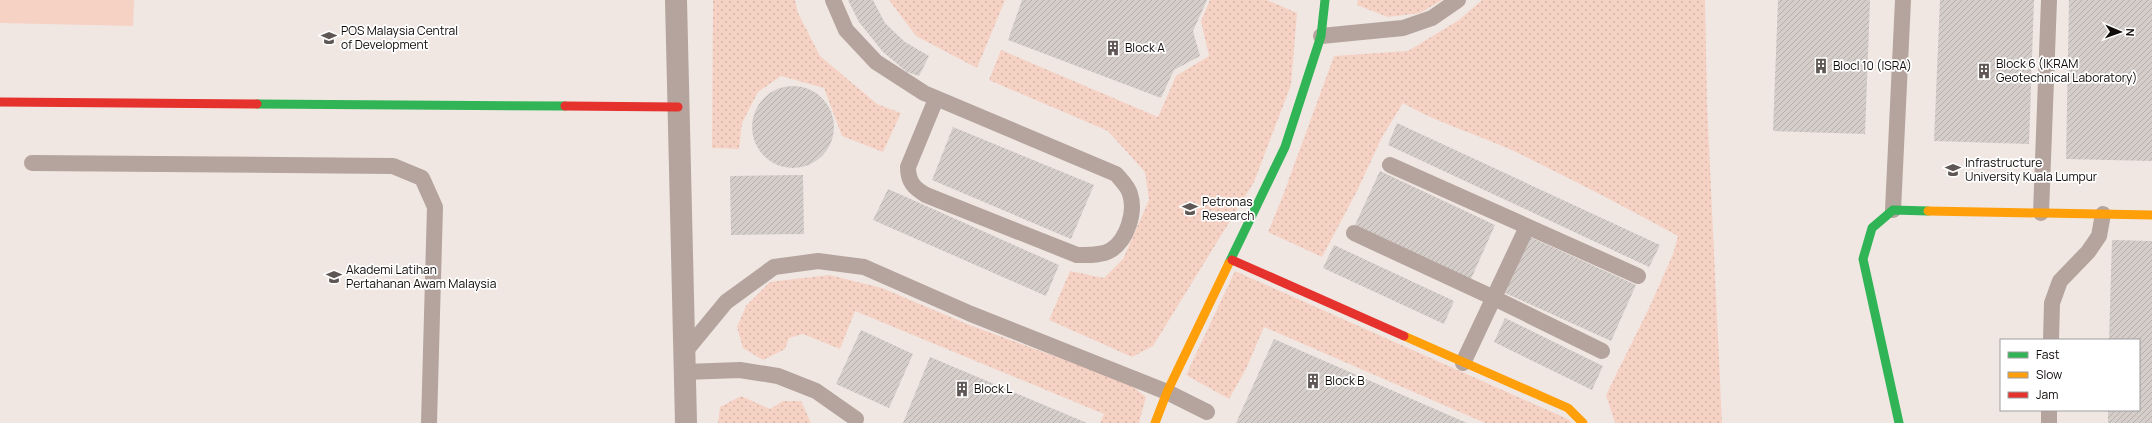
<svg xmlns="http://www.w3.org/2000/svg" width="2152" height="423" font-family="Manrope,sans-serif">
  <defs>
    <pattern id="green-dots" width="8" height="8" patternUnits="userSpaceOnUse"><rect width="8" height="8" fill="#f6d2c5"/><path d="M2 2h.1M6 6h.1" fill="none" stroke="#d2b3a8" stroke-width="1.8" stroke-linecap="round"/></pattern>
    <pattern id="building-hatch" width="6" height="6" patternUnits="userSpaceOnUse"><rect width="6" height="6" fill="#d4cdca"/><path d="M-1 1l2-2M0 6l6-6M5 7l2-2" fill="none" stroke="#b5afac"/></pattern>
  </defs>
  <rect width="100%" height="100%" fill="#f0e7e3"/>
  <!-- green -->
  <path fill="url(#green-dots)" d="M713,0H795L798,13L820,56L877,104L901,113L883,152L842,136L824,88L781,76L758,92L742,123L739,149L712,148Z
    M889,0H1005L977,68L916,36Z
    M1210,0H1267L1297,13L1291,85L1254,182L1153,346L1132,357L1049,320L1070,271L1104,278L1123,259L1149,200L1145,172L1108,131L989,80L1001,50L1158,117L1176,76L1209,56L1201,21Z
    M1358,0H1442L1420,13L1388,17L1357,5Z
    M1482,0H1705L1707,104L1722,423H1615L1606,395L1649,308L1673,254L1678,236C1625,207 1572,179 1518,153C1480,135 1439,124 1403,103L1382,137L1357,191L1322,257L1268,232L1282,198L1334,56L1408,51L1459,20Z
    M1235,271L1570,420L1571,423H1485L1264,327L1246,369L1229,399L1186,375Z
    M829,275L882,288L967,324L1128,383L1146,397L1139,423H1100L1104,414L855,311L840,349L803,334L789,338L785,349L763,360L743,348L737,327L746,306L770,282Z
    M741,396L770,409L783,401H801L811,423H718L720,407Z"/>
  <!-- pitch -->
  <path fill="#f6d2c5" d="M0,0H134L133,26L0,23Z"/>
  <!-- building -->
  <path fill="url(#building-hatch)" d="M848,0H873L885,23L905,42L929,56L919,76L907,72L883,52L859,22Z
    M1022,0H1207L1193,31L1200,56L1174,70L1161,98L1008,40Z
    M1778,0H1870L1865,134L1773,131Z
    M1940,0H2034L2029,144L1934,141Z
    M2069,0H2152V161L2066,159Z
    M752 127a41 41 0 1 1 82 0a41 41 0 1 1-82 0Z
    M1397,123L1660,245L1649,267L1388,145Z
    M953,127L1094,185L1071,239L932,180Z
    M1380,171L1495,225L1471,279L1355,225Z
    M803,175L804,234L731,235L730,176Z
    M888,189L1059,265L1046,296L873,220Z
    M1528,236L1636,285L1611,341L1503,292Z
    M2112,240L2152,241V423H2108V410H2139V340H2109Z
    M1334,245L1454,301L1444,324L1323,268Z
    M1505,318L1603,366L1592,390L1494,342Z
    M861,330L913,354L889,408L836,384Z
    M1274,339L1467,423H1236Z
    M930,357L1087,423H903Z"/>
  <g fill="none" stroke-linecap="round" stroke-linejoin="round">
    <!-- lane -->
    <path stroke="#b4a49d" stroke-width="16" d="M833,0L846,30L876,62L924,93L1116,174C1121,180 1128,186 1130,194C1136,212 1127,240 1111,250C1101,256 1088,255 1077,255L926,195C914,188 908,182 908,167L936,99
      M1321,36L1403,28L1432,18L1458,0
      M32,163L393,166L422,178L435,207L429,423
      M1390,165L1638,276
      M1893,210L1903,0
      M2041,213L2049,0
      M1354,233L1494,298L1602,351
      M2051,340L2052,303L2060,281L2088,252L2099,236L2103,214
      M684,353L726,302L774,267L818,261L864,267L971,314L1167,392L1207,412
      M1463,363L1527,227
      M685,372L740,370L778,376L816,391L856,419
      M2049,423V410"/>
    <!-- street -->
    <path stroke="#b4a49d" stroke-width="22" d="M676,0L686,423"/>
    <!-- fast -->
    <path stroke="#30b455" stroke-width="9" d="M257,104L565,106
      M1229,263L1285,147L1321,36L1325,0
      M1899,423L1863,259L1872,228L1893,210L1928,211"/>
    <!-- slow -->
    <path stroke="#ff9f0a" stroke-width="9" d="M1928,211L2152,215
      M1404,336L1568,408L1583,423
      M1155,423L1167,392L1229,263"/>
    <!-- jam -->
    <path stroke="#e5322d" stroke-width="9" d="M0,102L257,104
      M565,106L678,107
      M1232,260L1404,336"/>
  </g>
  <!-- icons -->
  <defs>
    <symbol id="university-bare" viewBox="-9 -9 18 18"><path d="M0-5L7-2L0 1L-7-2ZM-4 1L0 2.5L4 1V4Q0 6-4 4Z" fill="#5e5755" stroke="#fff" stroke-width="2.5" paint-order="stroke"/></symbol>
    <symbol id="building-bare" viewBox="-9 -9 18 18"><path d="M-4-6H4V6H1V3H-1V6H-4ZM-2.5-4.3h1.7v1.8h-1.7ZM.8-4.3h1.7v1.8H.8ZM-2.5-1h1.7V.8h-1.7ZM.8-1h1.7V.8H.8Z" fill="#5e5755" stroke="#fff" stroke-width="2.5" paint-order="stroke"/></symbol>
  </defs>
  <g fill-rule="evenodd">
    <use href="#university-bare" x="318" y="27" width="22" height="22"/>
    <use href="#building-bare" x="1102" y="37" width="22" height="22"/>
    <use href="#building-bare" x="1810" y="55" width="22" height="22"/>
    <use href="#building-bare" x="1973" y="60" width="22" height="22"/>
    <use href="#university-bare" x="1942" y="159" width="22" height="22"/>
    <use href="#university-bare" x="1179" y="198" width="22" height="22"/>
    <use href="#university-bare" x="323" y="266" width="22" height="22"/>
    <use href="#building-bare" x="1302" y="370" width="22" height="22"/>
    <use href="#building-bare" x="951" y="378" width="22" height="22"/>
  </g>
  <g text-anchor="middle" stroke-width="3.5" stroke-linejoin="round" paint-order="stroke">
    <!-- poi labels -->
    <g font-size="12" fill="#100a09" stroke="#fff" text-anchor="start">
      <text x="341" y="35">POS Malaysia Central<tspan x="341" dy="14">of Development</tspan></text>
      <text x="1125" y="52">Block A</text>
      <text x="1996" y="68">Block 6 (IKRAM<tspan x="1996" dy="14">Geotechnical Laboratory)</tspan></text>
      <text x="1833" y="70">Blocl 10 (ISRA)</text>
      <text x="1965" y="167">Infrastructure<tspan x="1965" dy="14">University Kuala Lumpur</tspan></text>
      <text x="1202" y="206">Petronas<tspan x="1202" dy="14">Research</tspan></text>
      <text x="346" y="274">Akademi Latihan<tspan x="346" dy="14">Pertahanan Awam Malaysia</tspan></text>
      <text x="1325" y="385">Block B</text>
      <text x="974" y="393">Block L</text>
    </g>
  </g>
  <!-- legend -->
  <rect x="2000" y="339" width="140" height="72" fill="#ffffff" stroke="#9f9d9d"/>
  <rect x="2008" y="352" width="20" height="6" fill="#30b455" stroke="#9f9d9d"/>
  <text x="2036" y="359" font-size="12" fill="#100a09">Fast</text>
  <rect x="2008" y="372" width="20" height="6" fill="#ff9f0a" stroke="#9f9d9d"/>
  <text x="2036" y="379" font-size="12" fill="#100a09">Slow</text>
  <rect x="2008" y="392" width="20" height="6" fill="#e5322d" stroke="#9f9d9d"/>
  <text x="2036" y="399" font-size="12" fill="#100a09">Jam</text>
  <!-- north arrow -->
  <g transform="translate(2120 32) rotate(92)" stroke="#ffffff" stroke-width="3" paint-order="stroke">
  <path d="M0-3L7 15L0 10L-7 15Z" fill="#100a09"/>
  <text y="-6" font-size="11" font-weight="bold" text-anchor="middle" fill="#100a09">N</text>
  </g>
</svg>
